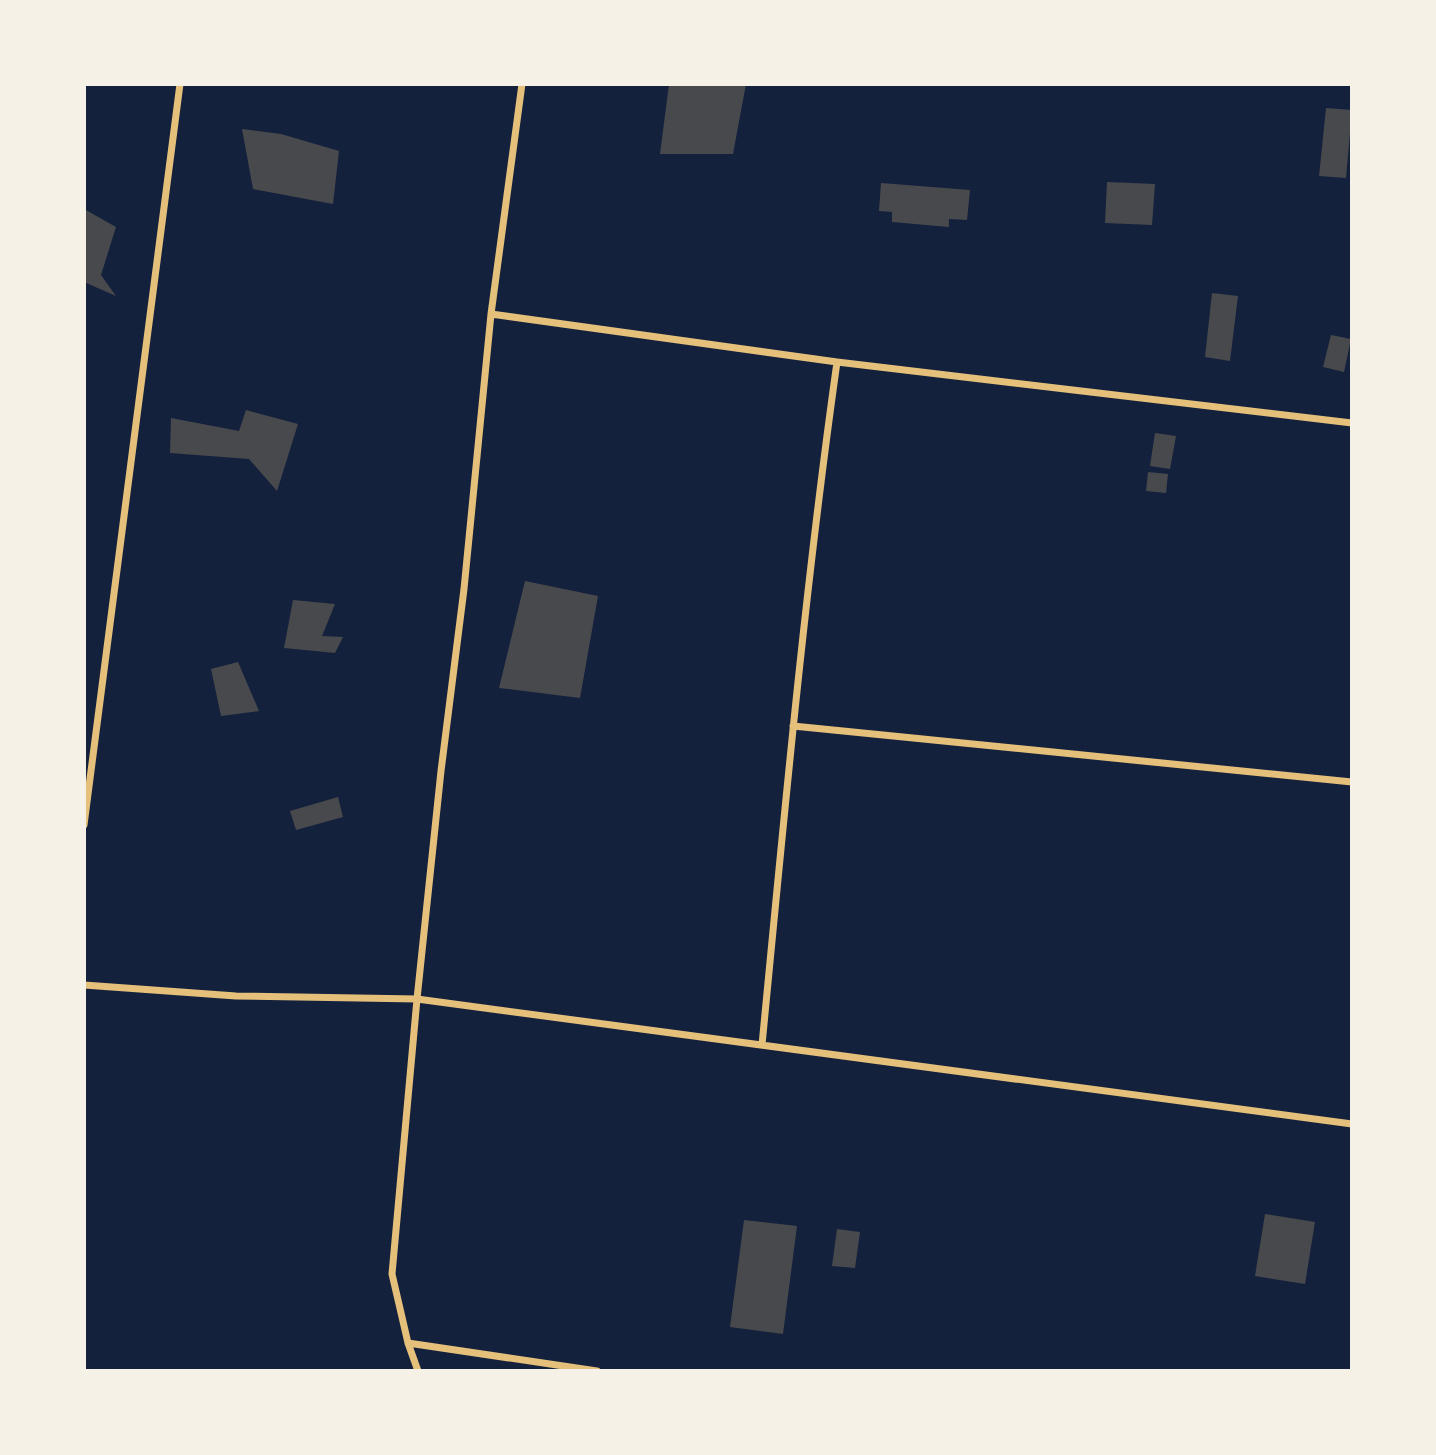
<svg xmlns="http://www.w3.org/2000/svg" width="1436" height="1455" font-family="Roboto,sans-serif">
  <rect width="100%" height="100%" fill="#14213d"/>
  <!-- building -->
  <path fill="#48494c" d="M669,84H746L733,154H660Z
    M1326,108L1352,110L1346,178L1319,176Z
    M242,129L281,134L339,151L333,204L253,189Z
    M1107,182L1155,184L1152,225L1105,223Z
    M881,183L970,190L967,220L949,219V227L892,222V212L879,211Z
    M84,209L116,227L101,275L116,296L84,282Z
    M1212,293L1238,296L1230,361L1205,357Z
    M1331,335L1351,339L1344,372L1323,367Z
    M246,410L298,424L277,491L249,459L170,453L171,418L239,431Z
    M1155,433L1176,436L1170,469L1150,466Z
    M1148,472L1168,474L1166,493L1146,491Z
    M525,581L598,596L580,698L499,688Z
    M293,600L335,604L322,636L343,637L335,653L284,648Z
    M238,662L259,711L221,716L211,669Z
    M338,797L343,817L296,830L290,811Z
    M1265,1214L1315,1222L1305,1284L1255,1276Z
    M744,1220L797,1226L783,1334L730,1327Z
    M837,1229L860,1232L855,1268L832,1266Z"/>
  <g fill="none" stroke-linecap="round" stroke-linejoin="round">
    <!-- minor -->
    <path stroke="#e5c07b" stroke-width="7" d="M491,314L837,362L1352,423
      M793,726L1352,782
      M84,825L180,84
      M84,985L236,996L417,999L1352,1124
      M762,1045C784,817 805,589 837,362
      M408,1343L597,1371
      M418,1371L408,1343L392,1274L417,999L441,771L464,589L491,314L522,84"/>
  </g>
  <!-- border -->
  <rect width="1436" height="1455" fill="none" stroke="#f6f1e7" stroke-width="172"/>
</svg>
